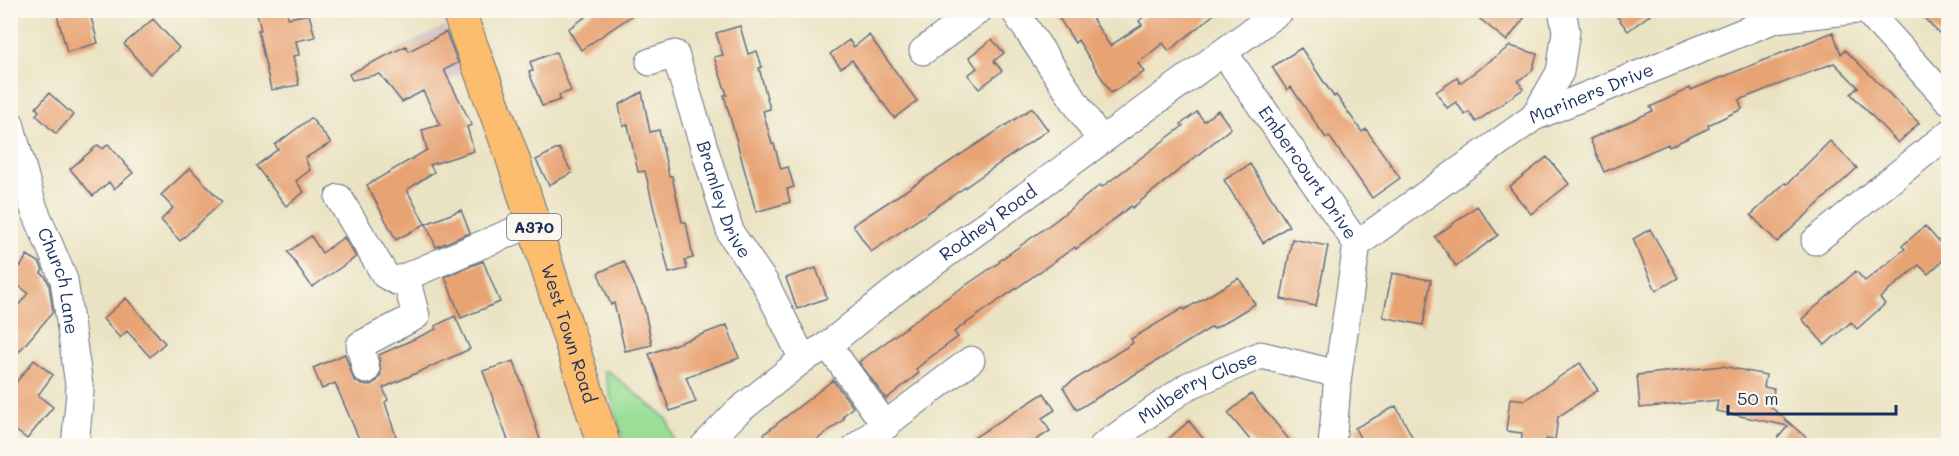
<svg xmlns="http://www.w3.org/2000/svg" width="1959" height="456" font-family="Mali,sans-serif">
  <rect width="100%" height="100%" fill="#fbf7ec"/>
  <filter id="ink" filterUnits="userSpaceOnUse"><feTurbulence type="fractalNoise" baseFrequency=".0167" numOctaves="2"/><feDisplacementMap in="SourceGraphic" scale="12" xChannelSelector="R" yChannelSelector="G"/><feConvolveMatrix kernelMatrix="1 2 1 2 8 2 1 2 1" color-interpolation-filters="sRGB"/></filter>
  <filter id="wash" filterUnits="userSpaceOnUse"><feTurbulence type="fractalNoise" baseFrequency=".008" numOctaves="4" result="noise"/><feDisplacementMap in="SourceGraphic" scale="24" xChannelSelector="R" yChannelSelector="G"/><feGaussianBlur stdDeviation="1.35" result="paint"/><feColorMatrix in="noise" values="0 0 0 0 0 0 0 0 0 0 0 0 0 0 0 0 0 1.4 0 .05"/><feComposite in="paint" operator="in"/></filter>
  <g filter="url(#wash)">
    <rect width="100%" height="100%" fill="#eae3c3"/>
    <!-- industrial -->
    <path fill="#d2bfc1" d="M445,26L462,60L465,71L400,105L371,63Z"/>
    <!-- green -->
    <path fill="#9bdf97" stroke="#5b877a" stroke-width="1.5" d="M604,371H608L667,419L676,445H627L621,433Z"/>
    <g id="blocks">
      <!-- building -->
      <path fill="#e8a373" d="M74,10H89L98,43L67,52L57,15Z
        M256,10H287L288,18L309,14L315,37L296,41L299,55L293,56L299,85L271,90L258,30H261Z
        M596,10H640L581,50L568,29Z
        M1054,10H1087L1110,46L1142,25L1139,21L1151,10H1219L1169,51L1163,43L1138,63L1144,72L1111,93L1078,40L1075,43Z
        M1469,10H1530L1507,41Z
        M1612,10H1656L1628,31Z
        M1916,10H1948V42Z
        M153,19L179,48L150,74L124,44Z
        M740,26L748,54L757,51L762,67L759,68L770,109L763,111L772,144H774L781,169L788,167L794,187L787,189L790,202L756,212L724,95H727L714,57L723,55L716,33Z
        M446,32L458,63L444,70L472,125L467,127L474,151L430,165L434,172L407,190L425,224L396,240L367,185L427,150L422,130L440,125L423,91L402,102L380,74L352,80L349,74L406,46L409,51Z
        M1833,32L1841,54L1845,50L1919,123L1898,143L1851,94L1858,87L1834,63L1739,100L1742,109L1708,125L1709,128L1669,147L1668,144L1604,172L1590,139L1653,111L1650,107L1690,88L1691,90Z
        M869,35L917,101L894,118L852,60L841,68L830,54L849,40L854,47Z
        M992,39L1004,53L994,61L1002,71L979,89L968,75L977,68L969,57Z
        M1510,46L1537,54L1532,71L1518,81L1523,89L1476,122L1469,112L1465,115L1456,102L1447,108L1436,92L1457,78L1460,83Z
        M1301,48L1334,97L1336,95L1362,132L1366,129L1400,178L1372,198L1329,136L1326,138L1291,87L1287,90L1272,67Z
        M556,52L571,91L559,95L560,100L542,106L529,72L533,71L530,62Z
        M642,92L650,132L659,130L669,176H672L682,222H686L693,258L685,260L687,269L669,273L645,171L638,172L628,125L623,126L619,105Z
        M49,93L73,115L56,134L36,115L39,111L36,108Z
        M1032,108L1048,130L871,252L853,225Z
        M1218,110L1231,128L1132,208L1131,206L1076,249L1075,247L954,332L958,337L928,359L916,369L919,373L886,399L859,362L935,306L1000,262L999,261L1055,221L1100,185L1102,187L1183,126L1181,124L1197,112L1204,121Z
        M311,118L331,143L305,158L310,170L296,181L304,192L286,206L256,166L278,149L275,145Z
        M1830,141L1857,168L1777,242L1751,215L1785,183L1787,184Z
        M108,144L133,173L114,189L109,182L93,196L70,169L98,145L103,149Z
        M559,148L572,173L549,185L536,160Z
        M1547,157L1569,184L1531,214L1509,187Z
        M1250,164L1289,226L1263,243L1224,180Z
        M190,168L222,202L180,241L161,220L173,208L161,195Z
        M1477,206L1498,235L1456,266L1435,237Z
        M461,210L470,233L436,247L426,224Z
        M1925,226L1948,252V256L1928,274L1919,265L1880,298L1885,304L1857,329L1851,322L1825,345L1802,319L1856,271L1865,281L1905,249L1902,246Z
        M1650,229L1678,278L1656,291L1633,239Z
        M311,236L322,253L344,237L356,257L312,287L288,252Z
        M1292,239L1328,246L1316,306L1281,299Z
        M27,255L39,262L43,270L41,273L45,276L49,284L53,312L10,362V316L28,293L10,279V262L21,266Z
        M483,261L500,302L461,318L445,277Z
        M624,261L644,307L652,345L625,351L614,303L611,305L598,273Z
        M816,268L827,298L797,309L786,278Z
        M1392,273L1431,280L1423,325L1383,317Z
        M1239,278L1255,304L1214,329L1212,327L1077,410L1063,387L1133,343L1131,339L1183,308L1184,310Z
        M126,298L165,343L150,357L127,331L120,338L103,319Z
        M455,316L470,349L383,388L388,400L385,402L399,446H362L335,383L322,389L313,368L345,354L354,380L362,385H370L377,381L381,374L379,355L436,329L435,326Z
        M727,325L739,358L686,377L696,402L670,411L649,354Z
        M34,360L53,375L38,395L53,407L27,439L10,426V390Z
        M514,361L530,408L542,446H510L483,371Z
        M1580,363L1598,390L1558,417L1555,440L1546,439L1545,446H1521L1522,433L1506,431L1510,398L1525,400Z
        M1722,366L1766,375L1764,387L1774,389L1771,407L1816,446H1771L1788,426L1716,411L1718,400L1640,408L1637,375Z
        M833,380L853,407L843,416L844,419L810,445L807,442L802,446H773L764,434Z
        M1044,393L1055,410L1042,418L1050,431L1027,446H961Z
        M1251,394L1274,421L1294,446H1255L1228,413Z
        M1396,406L1417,446H1364L1355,428Z
        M1189,421L1209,446H1160Z"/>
    </g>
  </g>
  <g filter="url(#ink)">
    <use href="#blocks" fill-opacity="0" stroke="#636e81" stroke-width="1.5"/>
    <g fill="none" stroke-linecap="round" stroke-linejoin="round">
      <defs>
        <g id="minor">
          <path d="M1014,10L1101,141"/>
          <path d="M1866,10L1948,100"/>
          <path d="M923,51L979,10"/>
          <path id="s1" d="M1224,53L1357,244L1338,374L1332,446"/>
          <path id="s2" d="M650,62L675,54L731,234L765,283L803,359"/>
          <path d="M1534,117L1560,72L1566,31L1562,10"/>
          <path id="s3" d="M10,123L33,206L64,280L80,392L75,446"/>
          <path d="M339,198L385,275L396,281L533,223"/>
          <path d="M1815,241L1948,134"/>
          <path id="s4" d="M1357,244L1534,117L1775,19L1857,10"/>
          <path d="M828,345L886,426"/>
          <path d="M366,370L360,345L416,316L406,278"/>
          <path id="s5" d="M704,446L736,413L803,359L828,345L891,294L1281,10"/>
          <path d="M857,446L971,360"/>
          <path id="s6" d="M1103,446L1188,386L1261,355L1338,374"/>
        </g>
        <g id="major">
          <path id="s7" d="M458,10L512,156L604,446"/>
        </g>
      </defs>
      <!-- minor casing -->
      <use href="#minor" stroke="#636e81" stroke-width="29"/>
      <!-- major casing -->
      <use href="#major" stroke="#636e81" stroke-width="35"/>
      <!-- minor -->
      <use href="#minor" stroke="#fff" stroke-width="27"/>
      <!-- major -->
      <use href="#major" stroke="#fcbd6e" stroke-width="33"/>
    </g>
  </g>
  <g text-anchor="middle" stroke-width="4.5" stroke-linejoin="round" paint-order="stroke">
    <!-- shield labels -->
    <rect fill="#fbf7ec" stroke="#5e6b89" stroke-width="1.5" x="507" y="214" width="54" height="26" rx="4.5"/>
    <g font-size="16" font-weight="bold" fill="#1b2f5e">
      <text x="534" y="233">A370</text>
    </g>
    <!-- street labels -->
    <g font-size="18" fill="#1b2f5e" stroke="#fbf7ec">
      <text dy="6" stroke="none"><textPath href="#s4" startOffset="280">Mariners Drive</textPath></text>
      <text dy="6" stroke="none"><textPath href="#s1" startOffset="146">Embercourt Drive</textPath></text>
      <text dy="6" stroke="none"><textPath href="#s2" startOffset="180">Bramley Drive</textPath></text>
      <text dy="6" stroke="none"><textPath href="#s5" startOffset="362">Rodney Road</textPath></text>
      <text dy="6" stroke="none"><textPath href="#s3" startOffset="166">Church Lane</textPath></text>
      <text dy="6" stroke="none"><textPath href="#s7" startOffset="342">West Town Road</textPath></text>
      <text dy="6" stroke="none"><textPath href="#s6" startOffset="112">Mulberry Close</textPath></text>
    </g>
  </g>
  <!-- margin -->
  <rect width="1959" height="456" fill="none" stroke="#fbf7ec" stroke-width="36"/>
  <!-- scale -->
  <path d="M1728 405v9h168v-9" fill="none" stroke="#1b2f5e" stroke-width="3"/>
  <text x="1737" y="405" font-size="18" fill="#1b2f5e" stroke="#fbf7ec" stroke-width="4.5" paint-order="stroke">50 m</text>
</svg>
